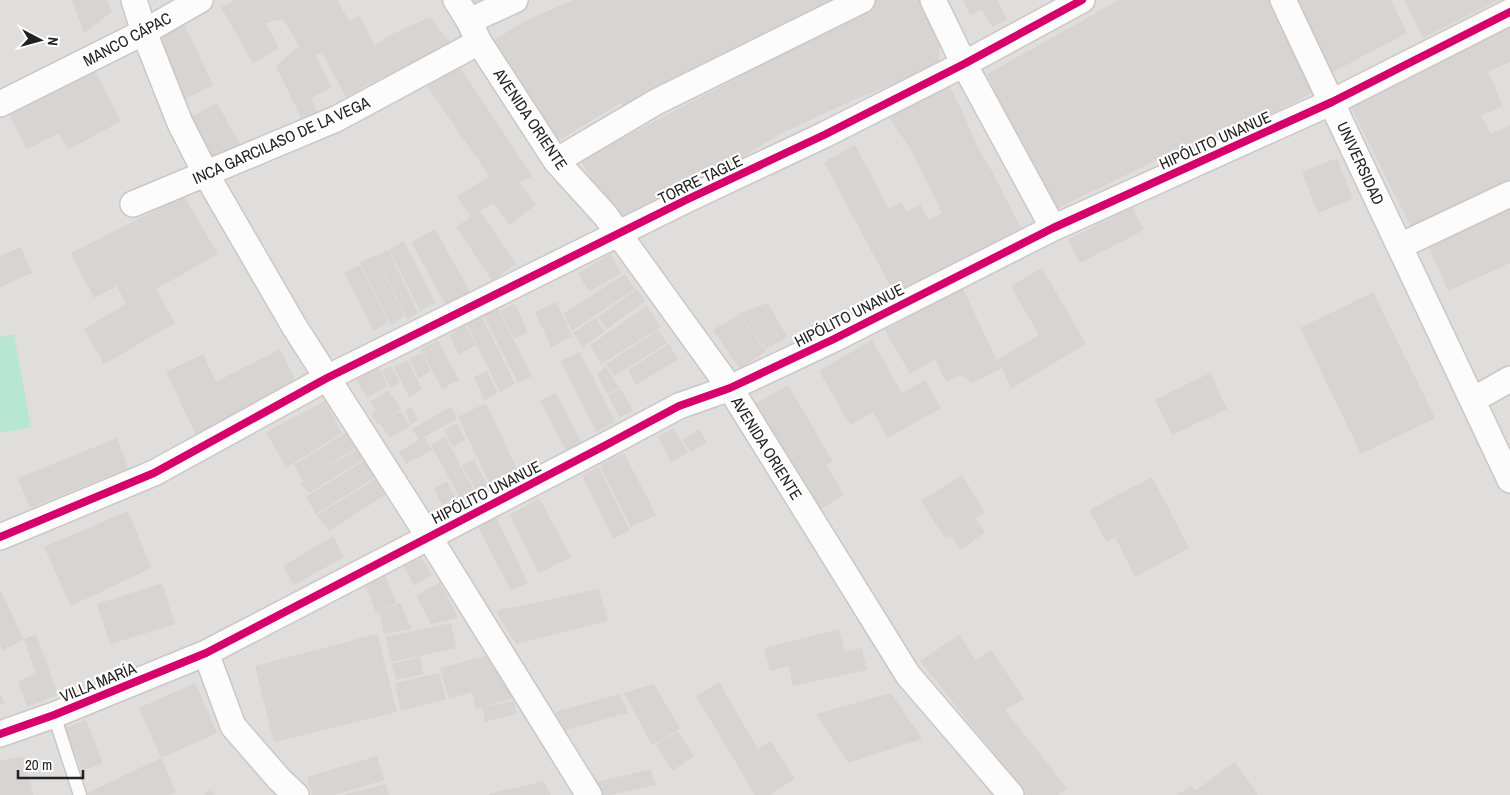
<svg xmlns="http://www.w3.org/2000/svg" width="1510" height="795" font-family="'Archivo Narrow',sans-serif">
  <rect width="100%" height="100%" fill="#f0eeeb"/>
  <!-- residential -->
  <path fill="#dfdedc" d="M0,0H1510V795H0Z"/>
  <!-- pitch -->
  <path fill="#b7e6d2" d="M14,334L31,427L0,433V337Z"/>
  <!-- building -->
  <path fill="#d7d4d2" d="M72,0H107L112,12L84,33Z
    M234,0H337L349,21L359,16L375,45L392,34L430,17L453,46L369,84L346,97L322,52L316,55L331,88L311,98L317,111L301,118L276,66L299,46L283,19L265,23L279,48L253,63L221,7Z
    M470,0H506L481,12Z
    M573,0H849L625,111L621,103L554,143L493,41L527,20Z
    M876,0H920L940,38L939,65L922,74L855,99L778,135L702,182L617,227L581,160L777,57Z
    M963,0H997L1007,19L992,27L982,9L970,15Z
    M1119,0H1269L1314,92L1219,141L1165,156L1052,211L987,74Z
    M1292,0H1391L1407,33L1329,74Z
    M1404,0H1499L1423,38Z
    M183,22L213,85L180,101L150,38Z
    M1510,24V62L1488,72L1503,106L1481,116L1491,134L1509,125L1510,127V183L1413,231L1348,101Z
    M456,61L532,176L520,183L536,205L509,225L494,203L480,211L516,264L492,281L456,227L471,217L457,197L489,176L425,83Z
    M94,69L121,121L68,150L59,133L27,149L8,113Z
    M949,86L963,113L979,150L989,166L1021,228L896,297L824,162L855,145L889,209L902,202L907,212L920,204L929,220L942,213L908,145L889,118Z
    M217,103L240,145L206,164L183,121Z
    M1337,158L1353,199L1318,213L1302,172Z
    M184,196L218,254L156,289L175,323L104,364L84,329L126,304L117,286L94,298L71,253Z
    M1510,203V263L1448,291L1426,240Z
    M1132,207L1144,230L1080,263L1068,240Z
    M435,229L470,292L446,305L411,242Z
    M404,241L435,303L420,311L389,250Z
    M21,247L32,273L0,287V256Z
    M388,250L418,313L407,319L376,256Z
    M610,254L621,273L589,292L578,274Z
    M375,255L404,316L391,325L360,263Z
    M360,265L388,322L374,331L344,273Z
    M1042,268L1086,344L1011,389L1002,368L972,383L961,375L946,382L935,359L910,374L885,330L962,287L997,360L1039,335L1011,286Z
    M625,274L635,289L572,331L563,314Z
    M637,289L646,301L607,329L598,317Z
    M1373,292L1435,418L1361,454L1300,328Z
    M556,302L572,336L551,347L535,312Z
    M768,303L787,337L766,349L739,313Z
    M515,304L528,333L514,338L500,311Z
    M647,306L661,327L601,364L590,345Z
    M497,307L532,376L518,383L483,314Z
    M739,314L766,351L740,369L713,330Z
    M482,317L515,384L500,392L467,325Z
    M596,318L605,331L583,347L573,333Z
    M465,325L476,345L459,354L449,335Z
    M658,330L667,343L615,376L606,364Z
    M438,340L459,380L442,389L421,349Z
    M872,340L902,393L925,380L941,408L888,438L873,412L850,425L819,371Z
    M669,344L678,359L636,385L628,370Z
    M280,349L297,383L196,435L166,372L203,354L216,382Z
    M580,352L615,422L596,432L561,361Z
    M422,353L431,371L419,378L409,359Z
    M408,360L422,389L409,397L394,367Z
    M391,366L400,383L391,388L382,371Z
    M378,367L388,386L367,398L356,379Z
    M606,367L619,388L607,394L597,374Z
    M487,371L498,393L485,401L474,377Z
    M1210,373L1227,409L1172,435L1155,400Z
    M788,385L833,462L826,465L844,495L815,512L754,405Z
    M621,389L633,411L619,417L608,395Z
    M388,390L401,409L382,421L401,411L410,426L390,438L380,423L378,424L371,414L376,411L370,402Z
    M556,393L582,443L567,452L540,401Z
    M325,401L342,433L286,468L266,432Z
    M486,403L518,472L491,486L458,417Z
    M411,407L418,420L411,424L405,411Z
    M451,407L457,419L419,440L412,429Z
    M457,423L465,440L453,447L444,430Z
    M673,428L688,452L671,463L658,437Z
    M699,429L707,442L691,452L683,440Z
    M347,432L357,447L314,475L358,449L364,459L309,493L301,484L304,482L294,465Z
    M424,437L432,450L406,464L399,452Z
    M445,437L475,492L461,500L431,445Z
    M117,438L128,468L30,508L18,478Z
    M624,453L656,515L631,527L600,465Z
    M367,459L377,476L316,514L306,497Z
    M474,459L487,485L477,492L462,465Z
    M599,467L630,530L613,539L582,475Z
    M962,475L985,512L975,518L985,532L961,550L950,535L945,538L921,501Z
    M1152,477L1189,548L1135,577L1115,537L1106,542L1089,510Z
    M376,479L385,495L329,531L317,515Z
    M447,481L455,498L442,505L434,489Z
    M539,498L571,557L539,573L510,515Z
    M128,511L151,568L71,606L44,547Z
    M496,517L528,583L511,591L478,527Z
    M333,536L344,557L294,585L283,566Z
    M421,558L432,574L414,586L404,566Z
    M384,573L396,603L376,613L364,581Z
    M440,582L458,618L431,624L416,596Z
    M162,583L175,624L110,644L97,604Z
    M599,589L608,621L516,644L496,611Z
    M0,590L24,639L3,650L0,644Z
    M400,603L412,629L384,634L379,612Z
    M451,623L456,648L391,662L386,637Z
    M839,629L845,652L862,648L867,670L793,686L789,666L770,671L764,648Z
    M36,634L58,695L27,707L18,681L36,674L24,639Z
    M377,634L397,712L274,742L255,666Z
    M959,635L976,660L991,650L1024,699L1005,710L1067,788L1057,795H1027L920,661Z
    M488,655L504,684L509,682L517,697L476,709L472,692L449,699L440,668Z
    M420,657L423,674L396,680L392,664Z
    M439,673L446,699L401,711L395,683Z
    M719,682L758,749L771,741L795,779L769,795H755L696,696Z
    M195,683L217,733L161,758L139,708Z
    M654,684L680,729L652,745L624,693Z
    M0,693L5,703L0,705Z
    M891,693L922,739L848,763L816,714Z
    M620,694L628,713L565,730L555,712Z
    M514,701L517,714L485,722L482,708Z
    M86,720L103,763L82,771L65,728Z
    M678,732L694,756L672,771L656,744Z
    M24,756L33,795H0V761Z
    M377,756L384,780L334,795H312L307,777Z
    M161,758L176,792L169,795H88L87,793Z
    M1235,762L1258,795H1177L1191,785L1195,791Z
    M651,769L656,785L609,795H591L585,785Z
    M543,781L551,795H489V794Z
    M386,784L389,795H346V794Z
    M209,790L215,795H204Z"/>
  <g fill="none" stroke-linecap="round" stroke-linejoin="round">
    <defs>
      <path id="lane" d="M54,715L80,795"/>
      <path id="street" d="M134,0L144,32L180,123L206,174L294,326L429,537L589,795
        M456,0L469,21L479,42L556,161L605,215L730,388L908,675L1011,795
        M933,0L964,64L1053,228
        M1283,0L1510,480
        M469,21L515,0
        M0,104L144,32L200,0
        M556,161L656,102L862,0
        M133,204L336,119L479,42
        M1400,246L1510,194
        M1473,400L1510,379
        M0,537L154,473L327,378L686,200L824,135L964,64L1082,0
        M206,653L233,726L279,779L296,795
        M0,734L54,715L206,653L606,445L679,406L730,388L834,339L1053,228L1332,102L1510,12"/>
    </defs>
    <!-- lane casing -->
    <use href="#lane" stroke="#c9c8c7" stroke-width="15"/>
    <!-- street casing -->
    <use href="#street" stroke="#c9c8c7" stroke-width="28"/>
    <!-- lane -->
    <use href="#lane" stroke="#fdfcfc" stroke-width="12"/>
    <!-- street -->
    <use href="#street" stroke="#fdfcfc" stroke-width="25"/>
    <defs>
      <path id="cycleway" d="M0,537L154,473L327,378L686,200L824,135L964,64L1082,0
        M0,734L54,715L206,653L606,445L679,406L730,388L834,339L1053,228L1332,102L1510,12"/>
    </defs>
    <!-- cycleway casing -->
    <use href="#cycleway" stroke="#fff" stroke-width="11"/>
    <!-- cycleway -->
    <use href="#cycleway" stroke="#d6006c" stroke-width="8"/>
  </g>
  <g text-anchor="middle" stroke-width="4.5" stroke-linejoin="round" paint-order="stroke">
    <!-- street labels -->
    <g font-size="16" fill="#222" stroke="#fff">
      <text transform="translate(127 39) rotate(-28)" y="6">MANCO CÁPAC</text>
      <text transform="translate(531 119) rotate(56)" y="6">AVENIDA ORIENTE</text>
      <text transform="translate(281 140) rotate(-24)" y="6">INCA GARCILASO DE LA VEGA</text>
      <text transform="translate(1215 140) rotate(-24)" y="6">HIPÓLITO UNANUE</text>
      <text transform="translate(1361 163) rotate(65)" y="6">UNIVERSIDAD</text>
      <text transform="translate(700 179) rotate(-26)" y="6">TORRE TAGLE</text>
      <text transform="translate(849 315) rotate(-27)" y="6">HIPÓLITO UNANUE</text>
      <text transform="translate(767 448) rotate(58)" y="6">AVENIDA ORIENTE</text>
      <text transform="translate(486 492) rotate(-27)" y="6">HIPÓLITO UNANUE</text>
      <text transform="translate(98 682) rotate(-22)" y="6">VILLA MARÍA</text>
    </g>
  </g>
  <!-- north arrow -->
  <g transform="translate(40 40) rotate(96)" stroke="#ffffff" stroke-width="4" paint-order="stroke">
  <path d="M0-4L9 19L0 12L-9 19Z" fill="#222222"/>
  <text y="-8" font-size="14" font-weight="bold" text-anchor="middle" fill="#222222">N</text>
  </g>
  <!-- scale -->
  <path d="M18 770v8h65v-8" fill="none" stroke="#222222" stroke-width="2.5"/>
  <text x="25" y="770" font-size="15" fill="#222222" stroke="#ffffff" stroke-width="4" paint-order="stroke">20 m</text>
</svg>
